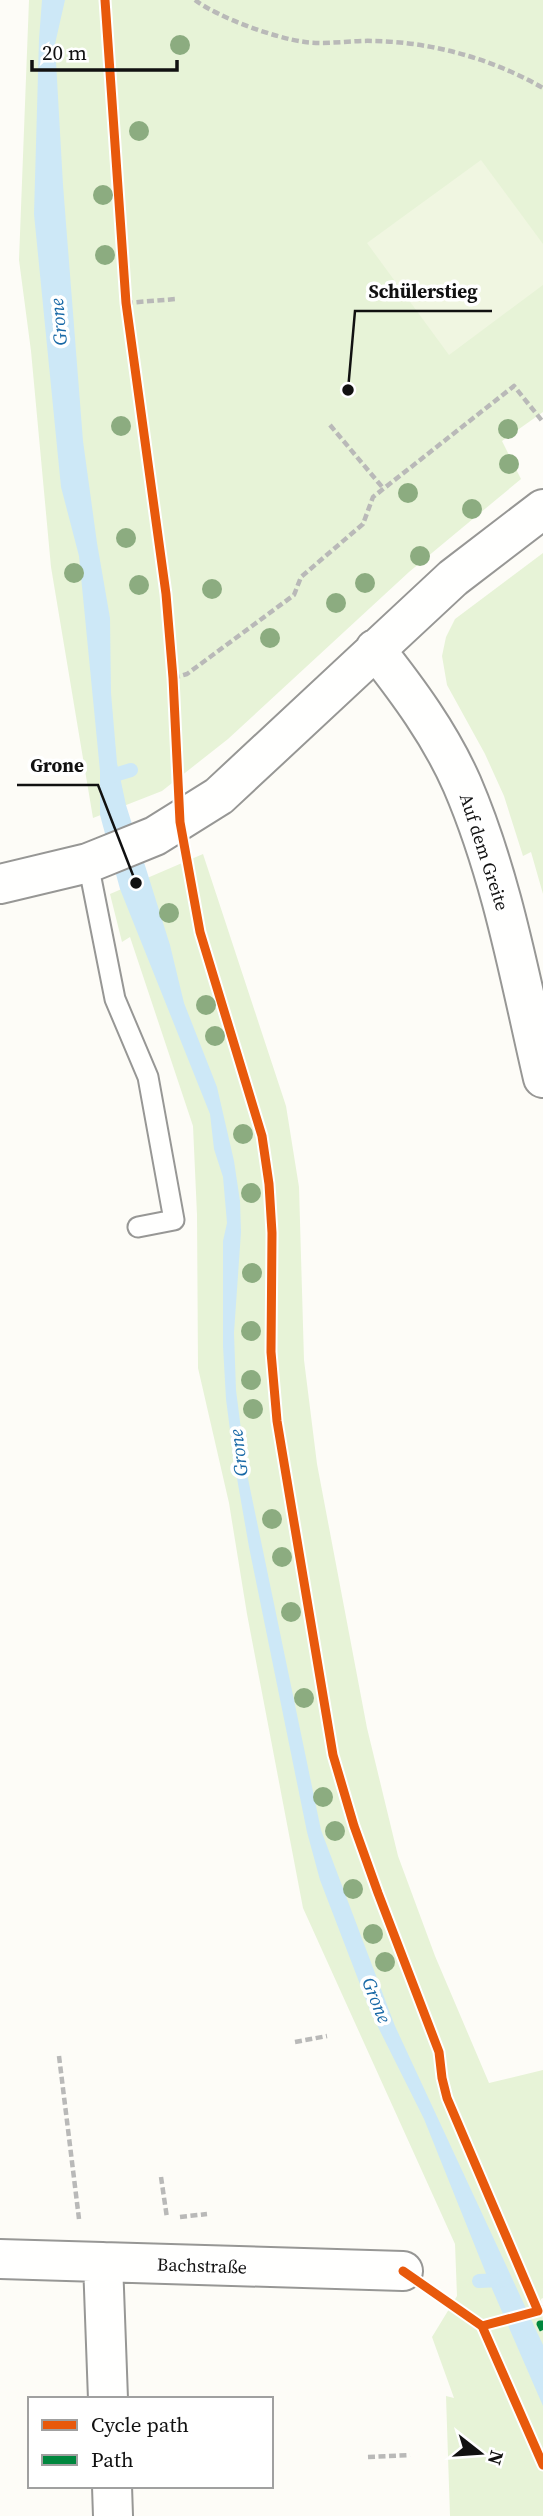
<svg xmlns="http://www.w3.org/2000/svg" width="543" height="2516" font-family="'Source Serif 4',serif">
  <rect width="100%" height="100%" fill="#fdfcf7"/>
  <!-- green -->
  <path fill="#e7f3d7" d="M29,0H543V412L502,441L521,479L409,572L228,739L162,791L93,818L51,567L31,351L19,260Z
    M543,553V894L531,852L523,856L504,796L485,754L447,685L442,656L446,637L455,619Z
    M203,854L286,1106L299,1187L304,1360L317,1464L367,1728L398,1856L435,1956L489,2083L543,2070V2298L541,2299L543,2322V2516H450L446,2396L454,2398L432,2337L457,2296L455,2244L303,1908L247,1614L229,1503L198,1368L197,1215L193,1126L130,937L122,942L110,894Z"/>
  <!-- pitch -->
  <path fill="#f0f6e1" d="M481,160L543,244V285L449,355L367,243Z"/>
  <!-- water -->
  <path fill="#cde8f7" d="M42,0H65L55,44L63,185L83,441L97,543L110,618L111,693L117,763L126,805L170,945L184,1003L217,1087L234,1161L240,1201L241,1232L234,1333L236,1390L246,1469L321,1830L395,2026L543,2345V2406L493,2291L424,2119L371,2013L320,1880L307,1832L249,1547L234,1461L226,1399L223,1346V1241L227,1223L223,1177L214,1149L210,1114L120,889L100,815V771L79,556L61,487L34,214L39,39Z"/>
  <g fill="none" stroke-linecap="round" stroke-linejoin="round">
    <!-- stream -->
    <path stroke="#cde8f7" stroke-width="14" d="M108,777L131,770
      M479,2281L502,2280"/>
    <defs>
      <path id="service" d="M88,863L115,999L148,1077L174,1220L138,1227"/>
      <path id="minor" d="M375,649C408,691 440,734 462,784C502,877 520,979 543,1078
        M0,884L88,863L103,857L155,836L219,796L453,578L543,509
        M0,2259L403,2271
        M103,2262L108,2399
        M112,2486L113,2516"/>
    </defs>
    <!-- service casing -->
    <use href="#service" stroke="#979795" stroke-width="23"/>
    <!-- minor casing -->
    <use href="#minor" stroke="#979795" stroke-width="42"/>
    <!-- path -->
    <path stroke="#b9b9b8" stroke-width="4.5" stroke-dasharray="7 3.5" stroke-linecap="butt" d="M195,0C219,18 275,38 305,42C328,45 351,40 374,41C432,42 493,59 543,88
      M126,303L176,299
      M330,425L383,488
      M173,678L187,674L294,595L301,577L363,524L373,497L514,386L543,422
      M295,2042L327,2036
      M59,2056L79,2219
      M161,2177L167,2218
      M180,2217L207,2214
      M538,2311L543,2306
      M368,2457L410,2455"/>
    <!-- service -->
    <use href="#service" stroke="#fffffe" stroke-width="19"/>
    <!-- minor -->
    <use href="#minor" stroke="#fffffe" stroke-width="38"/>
    <!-- quiet -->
    <path stroke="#00873e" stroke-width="7" stroke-dasharray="14 7" stroke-linecap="butt" d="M543,2324H540L543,2330"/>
    <defs>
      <path id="cycleway" d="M105,0L126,303L166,594L173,678L180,822L200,932L262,1136L269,1184L272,1233L271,1352L277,1421L333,1755L354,1826L378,1893L439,2052L442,2078L447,2098L538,2311L482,2326L403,2271
        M482,2326L543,2465"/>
    </defs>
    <!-- cycleway casing -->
    <use href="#cycleway" stroke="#fff" stroke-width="13"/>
    <!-- cycleway -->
    <use href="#cycleway" stroke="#e8590c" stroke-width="9"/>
  </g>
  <!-- trees -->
  <g fill="#8cac80">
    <circle cx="180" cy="45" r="10"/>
    <circle cx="139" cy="131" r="10"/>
    <circle cx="103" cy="195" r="10"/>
    <circle cx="105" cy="255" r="10"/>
    <circle cx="121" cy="426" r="10"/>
    <circle cx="508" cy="429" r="10"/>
    <circle cx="509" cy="464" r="10"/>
    <circle cx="408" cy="493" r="10"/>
    <circle cx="472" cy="509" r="10"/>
    <circle cx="126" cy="538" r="10"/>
    <circle cx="420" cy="556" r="10"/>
    <circle cx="74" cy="573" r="10"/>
    <circle cx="365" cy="583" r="10"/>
    <circle cx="139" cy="585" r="10"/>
    <circle cx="212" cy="589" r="10"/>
    <circle cx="336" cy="603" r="10"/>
    <circle cx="270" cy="638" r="10"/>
    <circle cx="169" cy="913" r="10"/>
    <circle cx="206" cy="1005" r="10"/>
    <circle cx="215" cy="1036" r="10"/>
    <circle cx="243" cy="1134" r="10"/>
    <circle cx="251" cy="1193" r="10"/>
    <circle cx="252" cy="1273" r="10"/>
    <circle cx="251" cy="1331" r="10"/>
    <circle cx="251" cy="1380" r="10"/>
    <circle cx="253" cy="1409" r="10"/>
    <circle cx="272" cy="1519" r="10"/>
    <circle cx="282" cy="1557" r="10"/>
    <circle cx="291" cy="1612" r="10"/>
    <circle cx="304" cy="1698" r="10"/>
    <circle cx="323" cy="1797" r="10"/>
    <circle cx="335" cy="1831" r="10"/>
    <circle cx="353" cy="1889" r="10"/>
    <circle cx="373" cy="1934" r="10"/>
    <circle cx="385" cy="1962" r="10"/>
  </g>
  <g text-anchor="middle" stroke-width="7" stroke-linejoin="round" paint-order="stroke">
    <!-- street labels -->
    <g font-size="18" fill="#111" stroke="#fff">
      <text transform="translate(484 852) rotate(72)" y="6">Auf dem Greite</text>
      <text transform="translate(202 2266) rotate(2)" y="6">Bachstraße</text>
    </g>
    <!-- water labels -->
    <g font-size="19" font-style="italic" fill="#1768a6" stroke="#fff">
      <text transform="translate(58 322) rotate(-95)" y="7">Grone</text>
      <text transform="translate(238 1453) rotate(-97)" y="7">Grone</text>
      <text transform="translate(377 2000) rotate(68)" y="7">Grone</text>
    </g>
  </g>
  <!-- callouts -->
  <path fill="none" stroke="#111" stroke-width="2.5" d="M348 390L355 311H492M136 883L98 785H17"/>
  <g fill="#111" stroke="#fff" stroke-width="2.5">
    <circle cx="348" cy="390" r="7"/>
    <circle cx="136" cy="883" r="7"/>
  </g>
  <g font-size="19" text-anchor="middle" font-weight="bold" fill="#111" stroke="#fff" stroke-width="7" stroke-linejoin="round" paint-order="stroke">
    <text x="423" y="298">Schülerstieg</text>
    <text x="57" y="772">Grone</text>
  </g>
  <!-- legend -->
  <rect x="28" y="2397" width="245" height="91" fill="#ffffff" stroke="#a0a0a0" stroke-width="2"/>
  <rect x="42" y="2420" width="35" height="10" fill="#e8590c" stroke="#a0a0a0" stroke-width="2"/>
  <text x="91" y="2432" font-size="21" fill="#111111">Cycle path</text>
  <rect x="42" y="2455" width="35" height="10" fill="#00873e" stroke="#a0a0a0" stroke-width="2"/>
  <text x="91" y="2467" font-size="21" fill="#111111">Path</text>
  <!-- north arrow -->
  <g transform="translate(480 2453) rotate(107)" stroke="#ffffff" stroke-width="5" paint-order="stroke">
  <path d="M0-5L12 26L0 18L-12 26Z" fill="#111111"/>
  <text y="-10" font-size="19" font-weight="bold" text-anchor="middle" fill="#111111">N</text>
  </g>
  <!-- scale -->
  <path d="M32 60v10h145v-10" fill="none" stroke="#111111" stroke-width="3.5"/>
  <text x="42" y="60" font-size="21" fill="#111111" stroke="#ffffff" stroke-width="5" paint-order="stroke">20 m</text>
</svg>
